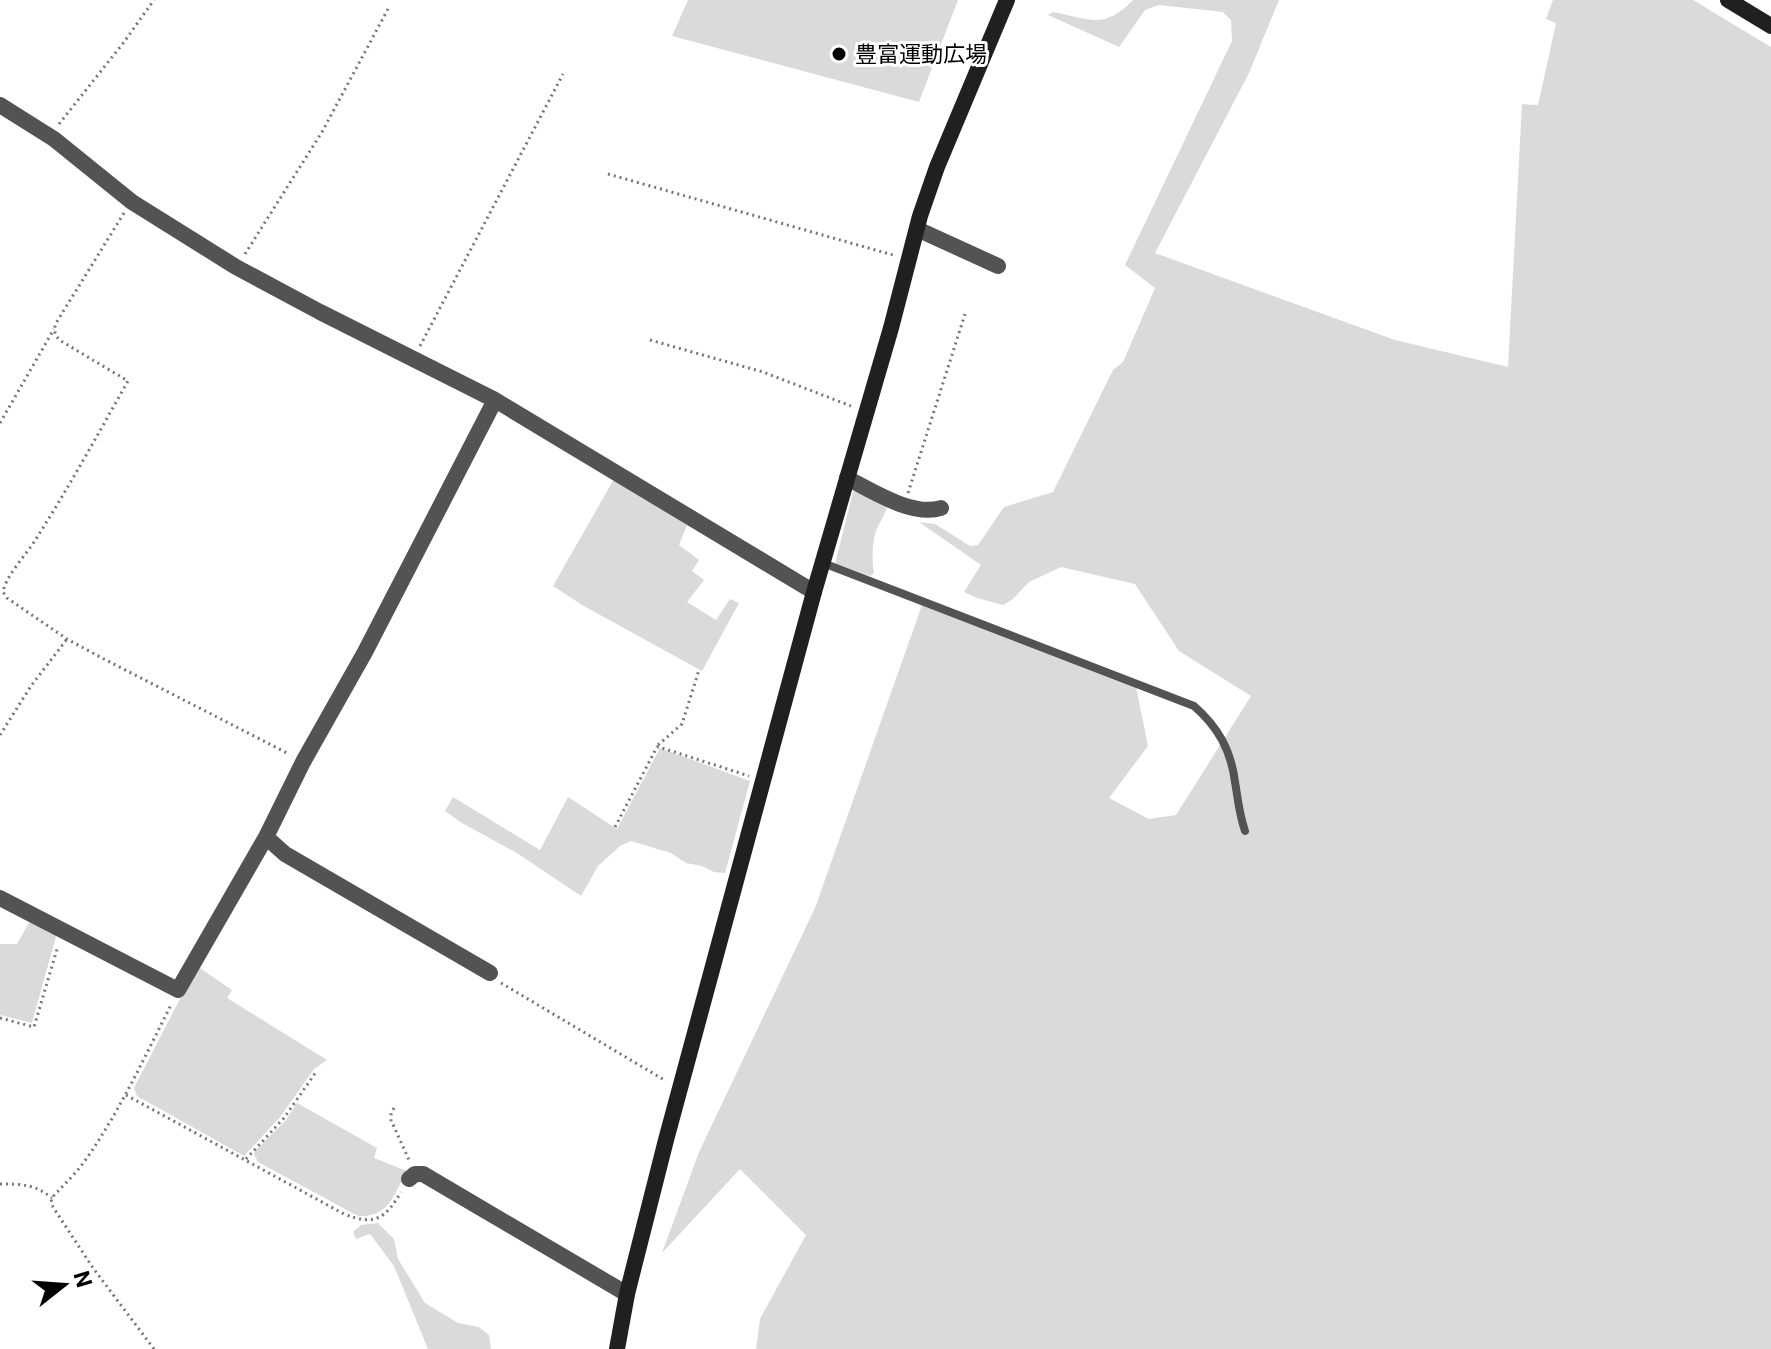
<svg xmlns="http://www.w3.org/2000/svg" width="1771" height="1349" font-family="Roboto,'Noto Sans JP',sans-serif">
  <rect width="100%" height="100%" fill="#fff"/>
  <!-- green -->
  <path fill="#dadada" d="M688,0H958L919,102L672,36Z
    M1133,0H1279L1249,73L1155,253L1395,340L1508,367L1522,104L1538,105L1556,23L1546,19L1553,0H1693L1771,47V1349H756L760,1319L806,1235L740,1169L662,1253L699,1152L815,908L922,605L1136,687L1148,746L1109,798L1149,819L1176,815L1251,696L1179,651L1135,584L1061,567L1029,582L1013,599L1003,605L977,598L964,592L981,565L919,522L935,524L970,546L978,545L1004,507L1053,492L1113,370L1123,362L1155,288L1125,265L1232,41L1231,20L1223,12L1159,5L1145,10L1119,47L1048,15L1053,12C1090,19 1104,30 1133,0Z
    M614,479L687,525L679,545L699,560L692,571L704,580L687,602L716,620L730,599L739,603L702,671L582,605L553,586Z
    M858,490L887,504C886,516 878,523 875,534C872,548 872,560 874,573L870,576L835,564L853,492Z
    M660,748L750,781L725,873L714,872L702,866L686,863L671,853L631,841L620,846L598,866L581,896L517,853L462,823L445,811L453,797L540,850L568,797L617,829Z
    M31,919L57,933L32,1023L0,1015V944H17Z
    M197,966L232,990L227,998L327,1060L314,1069L281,1116L244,1156L137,1096L134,1088Z
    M297,1103L377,1148L374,1158L407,1171C394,1194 389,1218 358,1216L258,1162L254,1154L255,1151L286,1120Z
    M378,1223L394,1239L398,1259L425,1303L458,1323L479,1327L489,1335L491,1349H428L394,1266L370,1234L356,1239L353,1232L361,1225Z"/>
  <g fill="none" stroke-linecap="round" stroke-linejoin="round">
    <!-- path -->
    <path stroke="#757575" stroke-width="3" stroke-dasharray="2 4" stroke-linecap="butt" d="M59,124L124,42L154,0
      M608,174L893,255
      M124,213L56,323C53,331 55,336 61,341L128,381C98,434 69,487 36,539C27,554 6,575 3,592L7,598L67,639L102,658L289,754
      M245,254L322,132L388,9
      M650,340L763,372L851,406
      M420,346L563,74
      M0,423L54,329
      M908,493L965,314
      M0,735L31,686L67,639
      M658,745L682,724L699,670
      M615,827L657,747H659L749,776
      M501,983L666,1081
      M0,1018L34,1027L58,946
      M126,1095L344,1214C375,1226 385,1219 401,1192
      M394,1108L391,1113V1120L409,1160
      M246,1159L284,1118L316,1072
      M0,1184C22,1184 34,1184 52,1198
      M154,1349L93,1268L53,1207L51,1199C62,1186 74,1176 84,1162C119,1113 144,1058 171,1005"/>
    <!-- lane -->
    <path stroke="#535353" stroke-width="8" d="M823,563L1194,706C1218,727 1231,750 1235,782C1238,799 1239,814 1245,831"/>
    <!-- street -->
    <path stroke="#535353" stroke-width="16" d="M0,105L54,139L132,202L236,267L320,312L495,400L814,592
      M917,229L998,266
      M847,478C872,491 913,517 941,508
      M266,837L285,854L490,973
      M0,898L178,990L266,837L303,762L365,652L495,400
      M409,1179L415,1174H423L627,1294"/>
    <!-- secondary -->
    <path stroke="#202020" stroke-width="16" d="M1728,0L1771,26
      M617,1349L627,1294L666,1140L814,592L891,328L920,216L937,167L1007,0"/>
  </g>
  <!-- markers -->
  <circle fill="#000" stroke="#fff" stroke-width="3" cx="839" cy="54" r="8"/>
  <g text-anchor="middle" stroke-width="6" stroke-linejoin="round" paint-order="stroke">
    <!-- poi labels -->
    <g font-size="22" fill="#000" stroke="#fff" text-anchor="start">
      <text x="855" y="62">豊富運動広場</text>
    </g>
  </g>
  <!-- north arrow -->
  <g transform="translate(64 1285) rotate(73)" stroke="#ffffff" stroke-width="6" paint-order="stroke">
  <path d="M0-6L14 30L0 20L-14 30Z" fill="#000000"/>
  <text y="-12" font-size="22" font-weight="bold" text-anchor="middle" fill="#000000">N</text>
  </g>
</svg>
